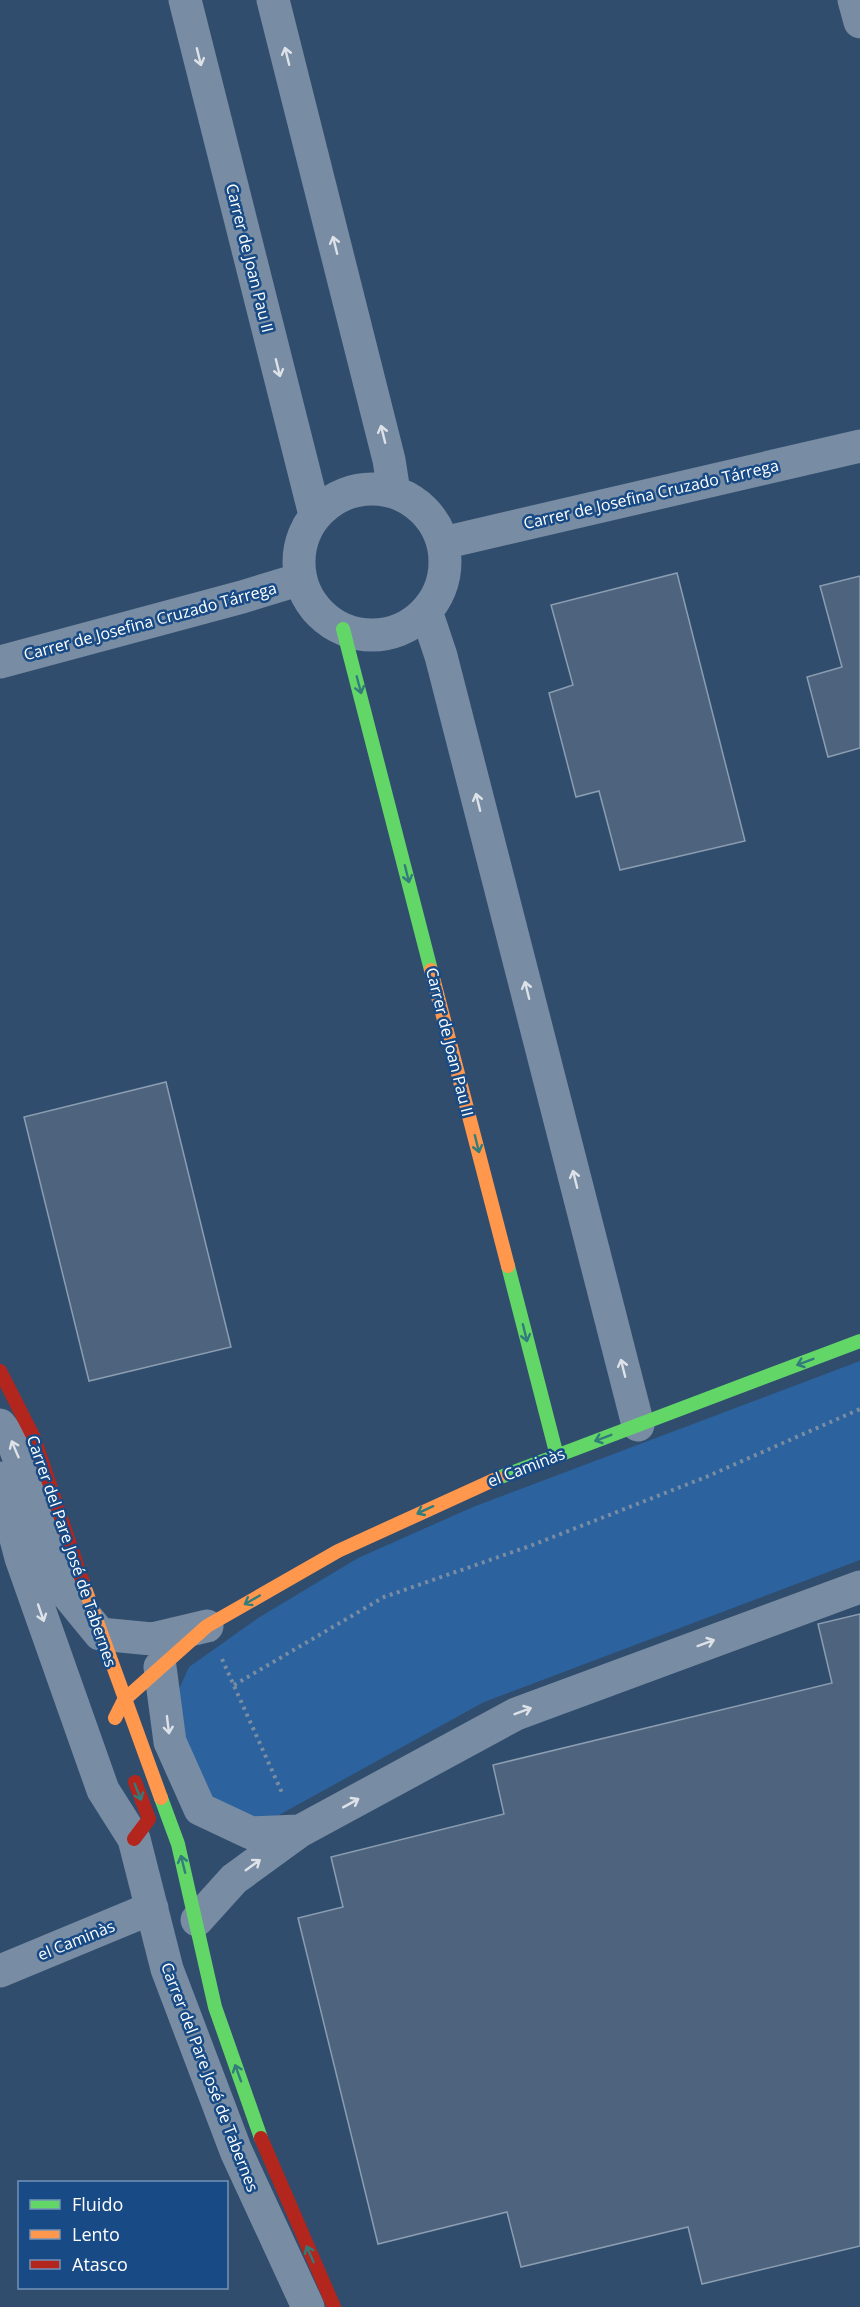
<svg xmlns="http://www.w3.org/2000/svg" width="860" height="2307" font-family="'Open Sans',sans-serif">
  <rect width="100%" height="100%" fill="#314d6d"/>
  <!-- green -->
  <path fill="#2c629d" d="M860,1361V1560L484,1702L270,1820L237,1821L203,1796L174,1700L189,1667L258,1618L358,1558L473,1507Z"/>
  <!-- building -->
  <path fill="#4e647e" stroke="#8b9db1" stroke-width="1.5" d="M677,573L745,841L620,870L599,791L576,797L549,693L573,685L551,605Z
    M860,576V748L828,757L807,677L842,667L820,586Z
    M166,1082L231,1347L89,1381L24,1117Z
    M860,1614V2246L702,2284L688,2227L521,2267L507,2212L378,2244L298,1918L343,1907L331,1857L504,1814L493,1765L832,1683L818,1624Z"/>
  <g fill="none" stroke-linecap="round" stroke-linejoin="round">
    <!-- path -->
    <path stroke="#788ca3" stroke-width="4" stroke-dasharray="3 4.5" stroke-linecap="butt" d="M222,1659L283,1795
      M234,1685L384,1597L530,1546L706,1477L860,1409"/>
    <!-- street -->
    <path stroke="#788ca3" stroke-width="33" d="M185,0L315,515
      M273,0L389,460L394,492
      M854,0L860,22
      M299 562a73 73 0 1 1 146 0a73 73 0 1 1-146 0Z
      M443,543L860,446
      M426,611L441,656L638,1425
      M0,662L242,597L301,579
      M0,1425L13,1442L68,1595L100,1634L152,1639L207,1626
      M0,1478L21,1558L103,1790L134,1839L167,1969L236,2151L308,2307
      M160,1667L170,1742L200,1809L251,1833L300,1831
      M197,1920L234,1879L300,1831L516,1714L860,1587
      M0,1971L152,1908"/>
    <!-- fast -->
    <path stroke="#63d668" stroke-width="14" d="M343,629L431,970
      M508,1266L557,1456
      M498,1478L860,1341
      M161,1798L178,1844L215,2007L261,2138"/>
    <!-- slow -->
    <path stroke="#ff974d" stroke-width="14" d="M431,970L508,1266
      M83,1583L161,1798
      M115,1718L124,1700L207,1626L338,1551L498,1478"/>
    <!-- jam -->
    <path stroke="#b3261e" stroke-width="14" d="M0,1371L34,1438L83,1583
      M134,1839L149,1819L135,1782
      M261,2138L334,2307"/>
  </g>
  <!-- one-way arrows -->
  <defs><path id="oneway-shaft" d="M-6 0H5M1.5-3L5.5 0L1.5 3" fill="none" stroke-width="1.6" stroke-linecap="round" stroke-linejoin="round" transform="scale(1.5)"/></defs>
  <g stroke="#dde2e8">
    <use href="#oneway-shaft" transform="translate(287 56) rotate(-104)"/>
    <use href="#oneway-shaft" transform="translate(199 57) rotate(76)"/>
    <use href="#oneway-shaft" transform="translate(335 245) rotate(-104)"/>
    <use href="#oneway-shaft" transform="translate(278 368) rotate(76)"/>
    <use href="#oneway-shaft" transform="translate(383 434) rotate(-104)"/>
    <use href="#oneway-shaft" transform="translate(478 802) rotate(-104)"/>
    <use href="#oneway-shaft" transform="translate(527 990) rotate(-104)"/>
    <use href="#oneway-shaft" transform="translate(575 1179) rotate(-104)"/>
    <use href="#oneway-shaft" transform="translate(623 1368) rotate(-104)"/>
    <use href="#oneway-shaft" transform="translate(15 1449) rotate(-113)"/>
    <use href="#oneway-shaft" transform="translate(41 1613) rotate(71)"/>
    <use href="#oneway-shaft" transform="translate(706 1643) rotate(-20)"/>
    <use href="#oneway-shaft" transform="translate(523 1711) rotate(-21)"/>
    <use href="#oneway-shaft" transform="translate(168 1725) rotate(83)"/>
    <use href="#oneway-shaft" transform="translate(351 1803) rotate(-29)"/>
    <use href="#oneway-shaft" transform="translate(253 1865) rotate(-36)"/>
  </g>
  <g stroke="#327c7c">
    <use href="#oneway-shaft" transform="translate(359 685) rotate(75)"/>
    <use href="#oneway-shaft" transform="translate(407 874) rotate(76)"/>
    <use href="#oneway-shaft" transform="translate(477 1144) rotate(76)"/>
    <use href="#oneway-shaft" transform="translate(525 1333) rotate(76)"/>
    <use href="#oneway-shaft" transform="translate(805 1362) rotate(159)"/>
    <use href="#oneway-shaft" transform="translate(603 1438) rotate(159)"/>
    <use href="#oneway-shaft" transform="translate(425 1510) rotate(155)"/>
    <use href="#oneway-shaft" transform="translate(252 1600) rotate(150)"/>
    <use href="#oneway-shaft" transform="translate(138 1792) rotate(68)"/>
    <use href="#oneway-shaft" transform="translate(183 1864) rotate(-104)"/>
    <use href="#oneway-shaft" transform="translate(238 2073) rotate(-110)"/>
    <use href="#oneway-shaft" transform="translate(310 2254) rotate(-114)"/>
  </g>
  <g text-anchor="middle" stroke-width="5" stroke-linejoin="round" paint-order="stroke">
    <!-- street labels -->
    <g font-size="16" fill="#fff" stroke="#184b86">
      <text transform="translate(250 258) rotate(76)" y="6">Carrer de Joan Pau II</text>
      <text transform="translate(651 494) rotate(-13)" y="6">Carrer de Josefina Cruzado Tárrega</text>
      <text transform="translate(150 621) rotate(-15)" y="6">Carrer de Josefina Cruzado Tárrega</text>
      <text transform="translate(450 1042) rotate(76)" y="6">Carrer de Joan Pau II</text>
      <text transform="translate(526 1467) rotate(-21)" y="6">el Caminàs</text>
      <text transform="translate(72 1551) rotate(71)" y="6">Carrer del Pare José de Tabernes</text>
      <text transform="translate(76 1940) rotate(-22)" y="6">el Caminàs</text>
      <text transform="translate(210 2077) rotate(69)" y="6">Carrer del Pare José de Tabernes</text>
    </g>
  </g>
  <!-- legend -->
  <rect x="18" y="2181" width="210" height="108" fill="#184b86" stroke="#7493b6" stroke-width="1.5"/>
  <rect x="30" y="2200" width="30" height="9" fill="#63d668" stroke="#7493b6" stroke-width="1.5"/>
  <text x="72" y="2211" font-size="18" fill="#ffffff">Fluido</text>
  <rect x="30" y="2230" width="30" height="9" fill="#ff974d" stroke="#7493b6" stroke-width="1.5"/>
  <text x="72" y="2241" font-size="18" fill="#ffffff">Lento</text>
  <rect x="30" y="2260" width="30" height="9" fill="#b3261e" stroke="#7493b6" stroke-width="1.5"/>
  <text x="72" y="2271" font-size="18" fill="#ffffff">Atasco</text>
</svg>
